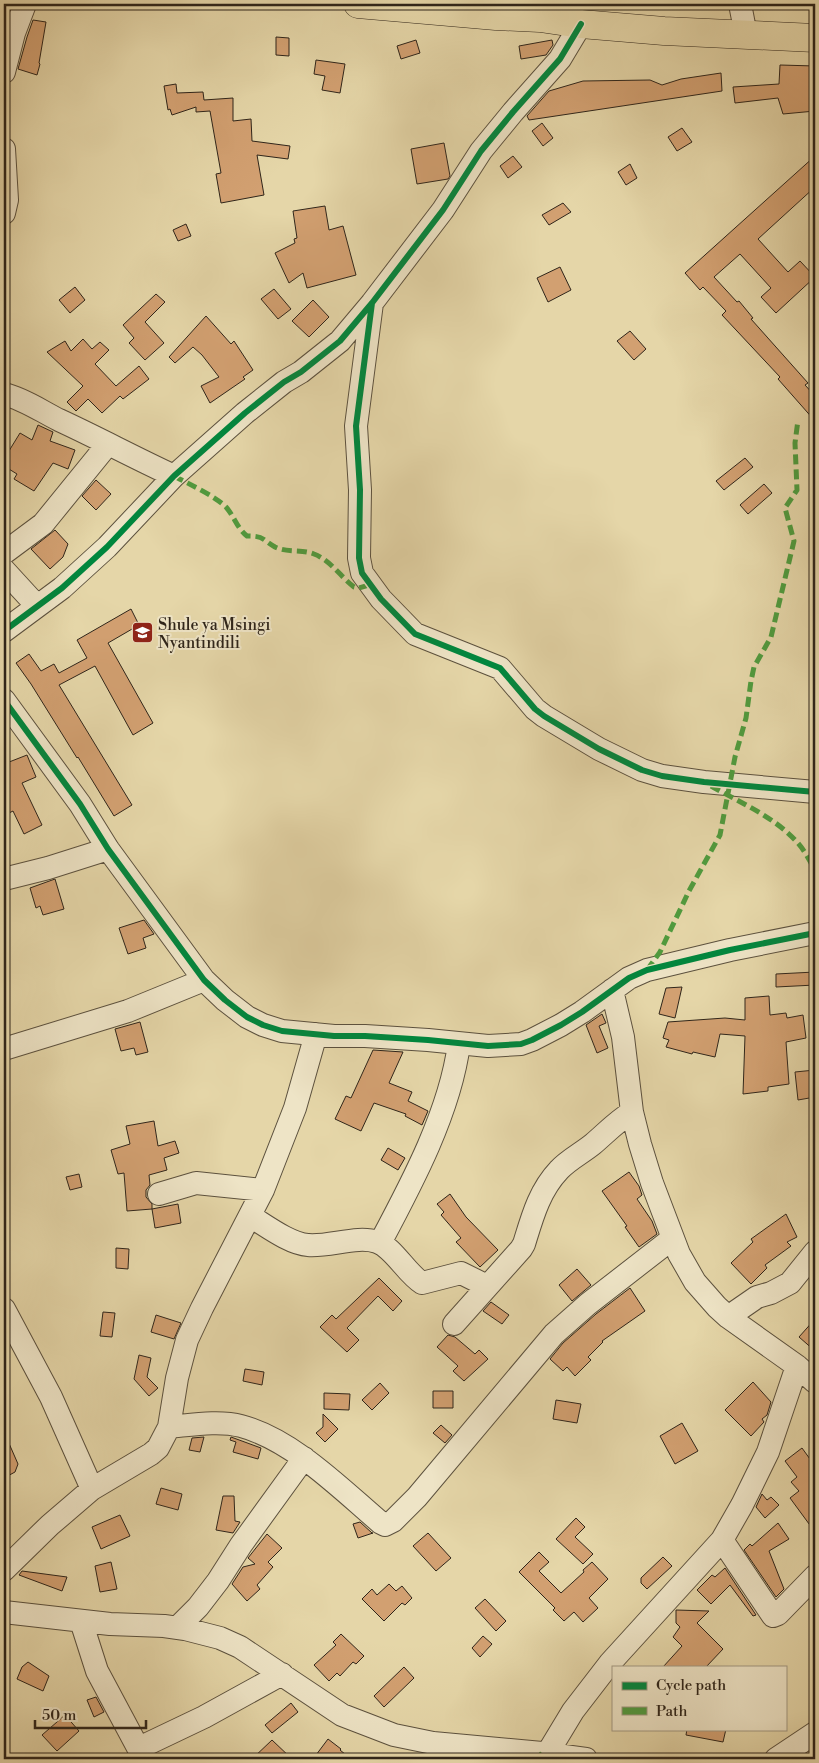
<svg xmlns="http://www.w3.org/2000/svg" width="819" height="1763" font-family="'Libre Bodoni',serif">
  <rect width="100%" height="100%" fill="#e5d6a8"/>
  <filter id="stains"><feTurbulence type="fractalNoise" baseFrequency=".004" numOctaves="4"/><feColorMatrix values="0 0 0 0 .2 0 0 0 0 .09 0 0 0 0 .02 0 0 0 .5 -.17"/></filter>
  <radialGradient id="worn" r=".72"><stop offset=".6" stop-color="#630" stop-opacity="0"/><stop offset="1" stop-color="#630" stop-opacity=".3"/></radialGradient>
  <!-- building -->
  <path fill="#d2a071" stroke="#2f251a" d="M33,20L46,22L39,63L40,64L37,75L18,69L27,37Z
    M276,37L289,38V56L276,55Z
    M416,40L420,53L401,59L397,46Z
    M552,40L553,45L546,55L521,59L519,46Z
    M316,60L345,64L340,93L322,90L325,76L314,74Z
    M780,65L815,66V111L783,114L778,98L735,103L733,87L779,84Z
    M721,73L722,91L529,120L527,116L549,91L583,81L650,80L662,85L681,79Z
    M176,84L177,93L203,92L204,100L233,98V121L251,119L252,141L290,146L288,159L257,155L264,195L221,203L216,174L221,173L210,111L196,112V107L172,115L170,109L168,110L164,86Z
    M542,123L553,138L543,146L532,131Z
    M682,128L692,142L677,151L668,137Z
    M444,143L450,176L448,179L417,184L411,149Z
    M513,156L522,167L508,178L500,166Z
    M815,156V187L758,239L788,272L800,261L815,277L776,313L761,297L771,288L740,254L714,277L737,302L739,301L753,318L751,319L808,383L805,385L815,396V421L778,379L780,377L722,315L726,311L703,287L700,290L685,273Z
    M630,164L637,178L626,185L618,172Z
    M563,203L571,212L549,225L542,215Z
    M325,206L329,230L343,226L356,275L307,288L303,273L289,283L275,253L295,243L294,239L297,238L293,211Z
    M186,224L191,236L178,241L173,230Z
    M560,267L571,290L548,302L537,278Z
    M75,287L85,300L70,313L59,300Z
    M274,289L291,309L278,319L261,299Z
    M156,294L165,302L145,322L164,343L145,360L129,343L134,338L123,325Z
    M313,300L329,317L309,337L292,321Z
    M206,316L231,344L234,341L253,370L243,377L245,379L210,403L201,386L219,377L202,355L193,347L175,363L169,357Z
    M630,331L646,349L634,360L617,341Z
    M83,339L92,349L100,342L109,350L95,364L116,386L139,366L149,379L123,399L120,396L102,413L88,399L76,411L67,402L83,386L47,352L65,341L71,351Z
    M38,425L53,432L50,441L75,450L68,469L53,463L34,491L14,479L17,474L4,466V459L20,433L32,440Z
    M745,458L753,467L724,490L716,481Z
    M96,480L111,494L96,510L82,496Z
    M764,484L772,493L748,514L740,505Z
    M55,530L68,544L63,557L50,569L31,549Z
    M131,609L139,625L108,643L153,723L133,735L95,666L59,685L132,805L114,816L78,757L77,758L31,684L16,663L29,654L41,671L54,664L59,673L87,658L77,640Z
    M27,755L36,777L22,783L42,825L24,834L13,811L7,814L4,807V764Z
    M55,879L64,909L43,915L40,906L36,908L30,888Z
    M144,920L154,934L143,938L146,948L128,954L119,928Z
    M815,972V985L776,987V974Z
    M682,987L675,1018L659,1014L666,988Z
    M769,996L770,1015L786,1013L787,1018L803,1015L806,1038L786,1042L789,1084L768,1087V1091L743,1094L745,1036L720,1034L715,1057L693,1052L692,1054L666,1047L669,1040L663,1038L668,1022L725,1018L745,1020V998Z
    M602,1014L606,1023L599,1026L608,1048L597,1053L586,1025Z
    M140,1022L148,1052L136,1055L134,1048L121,1051L115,1029Z
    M373,1050L403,1052L389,1083L412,1092L408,1101L428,1111L422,1125L405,1116L406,1114L374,1103L361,1131L335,1119L346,1096L351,1098Z
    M815,1070V1097L798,1100L795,1072Z
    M154,1121L158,1146L175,1141L179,1153L164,1158L167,1170L149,1175L150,1185L146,1190V1197L152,1204V1209L127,1211L124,1173L118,1174L111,1150L130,1144L126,1126Z
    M388,1148L405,1158L398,1170L381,1160Z
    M629,1172L639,1186L642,1195L637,1199L652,1221L657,1234L639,1247L625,1227L627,1226L602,1191Z
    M79,1174L82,1187L70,1190L66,1177Z
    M450,1194L466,1217L498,1250L480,1267L456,1242L461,1238L441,1215L444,1212L437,1204Z
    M178,1204L181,1223L155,1228L152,1209Z
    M786,1214L797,1237L787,1242L791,1246L765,1265L767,1268L751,1284L731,1263L753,1242L751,1239Z
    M116,1248L129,1249L128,1269L116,1268Z
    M577,1269L591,1285L572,1301L559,1285Z
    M379,1278L402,1301L393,1311L378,1296L347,1328L359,1340L347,1352L320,1327L332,1315L336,1319Z
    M630,1288L645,1311L602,1341L603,1342L588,1357L591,1360L575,1376L567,1367L563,1371L550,1359L563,1343L596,1314Z
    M491,1302L509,1315L502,1324L483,1311Z
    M103,1312L115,1313L112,1337L100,1336Z
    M156,1315L181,1323L174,1339L151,1332Z
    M815,1319V1351L799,1337Z
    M448,1335L455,1337L475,1354L479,1350L488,1359L464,1381L453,1371L458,1366L437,1347Z
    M139,1355L151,1358L147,1377L158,1388L149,1396L134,1379Z
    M245,1369L264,1372L262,1385L243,1381Z
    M753,1382L771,1402L767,1415L762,1419L764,1422L751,1436L725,1410Z
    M380,1383L389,1393L372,1410L362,1400Z
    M433,1391H453V1408H433Z
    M324,1393L350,1394L349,1410L324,1409Z
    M556,1400L581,1404L577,1423L553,1419Z
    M323,1414L338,1429L325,1442L316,1433L323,1427Z
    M682,1423L698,1451L675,1464L660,1436Z
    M441,1425L452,1435L445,1443L433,1433Z
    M4,1432L18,1464L15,1472L4,1478Z
    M204,1437L200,1452L189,1450L192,1438Z
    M231,1437L261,1448L258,1459L233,1452L236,1442L230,1440Z
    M802,1448L815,1466V1532L790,1498L799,1491L791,1482L797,1477L785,1461Z
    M161,1488L182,1494L178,1510L156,1504Z
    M762,1494L767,1500L771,1497L779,1505L765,1518L756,1507Z
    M223,1496H234L235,1521L240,1522L233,1533L216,1530Z
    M120,1515L130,1536L101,1549L92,1527Z
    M576,1518L585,1527L575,1537L593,1554L583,1564L556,1539Z
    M360,1522L372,1533H373L358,1538L353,1524Z
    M778,1523L789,1539L769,1551L784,1589L776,1597L744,1550L750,1544L752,1546Z
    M428,1533L451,1558L436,1571L413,1546Z
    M267,1534L282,1548L268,1562L273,1567L257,1585L260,1589L247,1601L232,1584L243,1567L255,1564L248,1558Z
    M539,1552L549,1562L539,1571L561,1593L584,1572L583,1570L592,1562L608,1579L589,1598L598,1608L583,1622L574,1612L564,1621L553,1610L555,1608L519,1572Z
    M663,1557L672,1566L647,1589L641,1583V1578Z
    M111,1562L117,1589L100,1592L95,1566Z
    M725,1568L756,1615L753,1616L730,1585L711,1604L697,1590L712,1575L715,1577Z
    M22,1571L67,1577L62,1591L19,1575Z
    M389,1584L396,1591L402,1586L412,1598L405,1605L402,1603L384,1621L362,1599L372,1589L377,1595Z
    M485,1599L506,1621L496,1631L475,1608Z
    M676,1610L709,1611L697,1623L723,1649L706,1667H663L682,1646L673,1637L680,1627L676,1623Z
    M341,1634L364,1656L356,1664L353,1662L340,1676L337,1673L329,1681L314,1665L336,1645L333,1642Z
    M483,1636L492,1644L480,1657L472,1648Z
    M28,1662L49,1676L43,1691L17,1679L22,1667Z
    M404,1667L414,1678L384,1707L374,1696Z
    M96,1697L104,1712L94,1717L87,1700Z
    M291,1703L298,1712L272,1733L265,1725Z
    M65,1715L79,1731L57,1751L42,1735Z
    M687,1729H726L723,1742L686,1735Z
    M328,1739L341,1749L340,1750L351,1759H313Z
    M272,1740L292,1759H252Z"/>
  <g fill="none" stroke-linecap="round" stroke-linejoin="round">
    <defs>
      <path id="minor" d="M740,4L746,35
        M4,72L14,33L25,4
        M4,149L7,200L4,213
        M372,303L356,426L360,490L359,558L362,573L381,599L415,634L500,668L535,709L544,716L599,749L642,770L662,776L704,782L815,792
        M4,394C24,399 41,411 59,420C98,438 135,458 174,476
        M4,553L43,524L108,444
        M4,570L37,606
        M4,631L62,588L107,547L174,476L245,413L284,382L301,372L340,341L372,303L443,210L481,151L513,112L560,59L581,24
        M4,700L80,804L108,849L204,980L225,1000L247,1017L263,1025L282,1031L334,1036H365L428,1040L488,1046L521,1044L532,1040L561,1025L582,1012L629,978L647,970L730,950L815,933
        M4,879L48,868L108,849
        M612,990L623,1037L632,1112L640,1144L652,1183L679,1254L695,1282L717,1307L728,1317L797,1366L815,1382
        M4,1049L128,1011L204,980
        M159,1194L196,1183L263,1190
        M250,1216C265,1225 290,1244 308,1245C329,1247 358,1235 377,1242C393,1247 407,1274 422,1283L461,1273L487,1286
        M380,1243C412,1183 450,1112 459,1044
        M4,1309L51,1397L92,1489
        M728,1317L757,1297L771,1293L790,1283L815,1252
        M454,1324L521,1249L524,1244C532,1218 539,1191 559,1170C568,1160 582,1153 593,1144C606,1133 617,1121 632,1112
        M169,1427C191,1425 219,1420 241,1426C293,1440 341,1489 381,1523L385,1525L393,1521L417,1497L554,1334L588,1304L673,1238
        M722,1540L773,1616L778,1614L815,1576
        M4,1570L50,1525L92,1489L151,1454L158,1448L169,1427L177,1378L187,1340L202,1308L263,1190L295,1108L316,1034
        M4,1612L110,1624L164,1626L185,1629L220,1638L240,1647L342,1715L394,1735L433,1743L542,1753L586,1759
        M81,1621L97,1671L144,1759
        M177,1628L198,1607L218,1581L241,1545L304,1458
        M139,1748L204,1717L282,1674
        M547,1754L573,1711L610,1663L722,1540L742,1505L768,1452L797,1366
        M776,1759L815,1733"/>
      <path id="major" d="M358,4L496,16L540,18L581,24L664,31L815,38"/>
    </defs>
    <!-- minor casing -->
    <use href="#minor" stroke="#5c513e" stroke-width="24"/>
    <!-- major casing -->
    <use href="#major" stroke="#2f251a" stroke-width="29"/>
    <!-- minor -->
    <use href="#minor" stroke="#eee4c6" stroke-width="22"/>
    <!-- major -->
    <use href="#major" stroke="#e5d6a8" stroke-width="28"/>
    <!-- quiet -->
    <path stroke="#509b3e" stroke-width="5" stroke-dasharray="10 5" stroke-linecap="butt" d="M174,476C189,484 215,496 226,507C234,516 237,528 247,536C265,536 261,539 275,547C287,553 302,549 314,554C330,560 341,577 354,587L359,588L369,585
      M711,786C739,802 773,816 796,841C804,849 809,860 815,870
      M647,970L660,952L689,891L720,835L735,757L746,718L751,681L754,667L771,637L794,541L785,508L797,490L795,443L798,420
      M537,1759L542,1753"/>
    <defs>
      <path id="cycleway" d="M372,303L356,426L360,490L359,558L362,573L381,599L415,634L500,668L535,709L544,716L599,749L642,770L662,776L704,782L815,792
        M4,631L62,588L107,547L174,476L245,413L284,382L301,372L340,341L372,303L443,210L481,151L513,112L560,59L581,24
        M4,700L80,804L108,849L204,980L225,1000L247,1017L263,1025L282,1031L334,1036H365L428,1040L488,1046L521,1044L532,1040L561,1025L582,1012L629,978L647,970L730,950L815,933"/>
    </defs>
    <!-- cycleway casing -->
    <use href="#cycleway" stroke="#eee4c6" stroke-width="9"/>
    <!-- cycleway -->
    <use href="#cycleway" stroke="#00873e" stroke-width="6"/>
  </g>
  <!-- icons -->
  <defs>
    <symbol id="school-square" viewBox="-11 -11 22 22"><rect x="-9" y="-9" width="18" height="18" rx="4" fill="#8f2418" stroke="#eee4c6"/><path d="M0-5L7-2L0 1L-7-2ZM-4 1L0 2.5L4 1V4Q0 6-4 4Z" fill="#fff"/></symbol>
  </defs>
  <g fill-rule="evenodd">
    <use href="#school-square" x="130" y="620" width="25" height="25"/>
  </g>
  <g text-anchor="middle" stroke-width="4" stroke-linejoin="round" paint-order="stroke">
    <!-- poi labels -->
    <g font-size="16" fill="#2f251a" stroke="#eee4c6" text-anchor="start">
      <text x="158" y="630">Shule ya Msingi<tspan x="158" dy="18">Nyantindili</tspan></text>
    </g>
  </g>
  <!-- margin -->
  <rect width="819" height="1763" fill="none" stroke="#e5d6a8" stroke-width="20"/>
  <rect x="5" y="5" width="809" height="1753" fill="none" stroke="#2f251a" stroke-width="2.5"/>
  <rect x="10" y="10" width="799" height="1743" fill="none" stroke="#2f251a"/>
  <!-- legend -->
  <rect x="612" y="1666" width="175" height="65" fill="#eee4c6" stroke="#a29881"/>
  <rect x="622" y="1682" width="25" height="8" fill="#00873e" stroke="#a29881"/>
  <text x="656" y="1690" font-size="15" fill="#2f251a">Cycle path</text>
  <rect x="622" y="1707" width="25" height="8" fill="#509b3e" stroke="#a29881"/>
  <text x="656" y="1716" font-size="15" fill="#2f251a">Path</text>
  <!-- scale -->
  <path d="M35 1720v8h111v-8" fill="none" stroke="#2f251a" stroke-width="2.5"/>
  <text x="42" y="1720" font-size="15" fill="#2f251a" stroke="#eee4c6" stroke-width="4" paint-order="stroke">50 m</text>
  <rect width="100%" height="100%" filter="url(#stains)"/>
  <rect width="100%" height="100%" fill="url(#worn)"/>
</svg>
